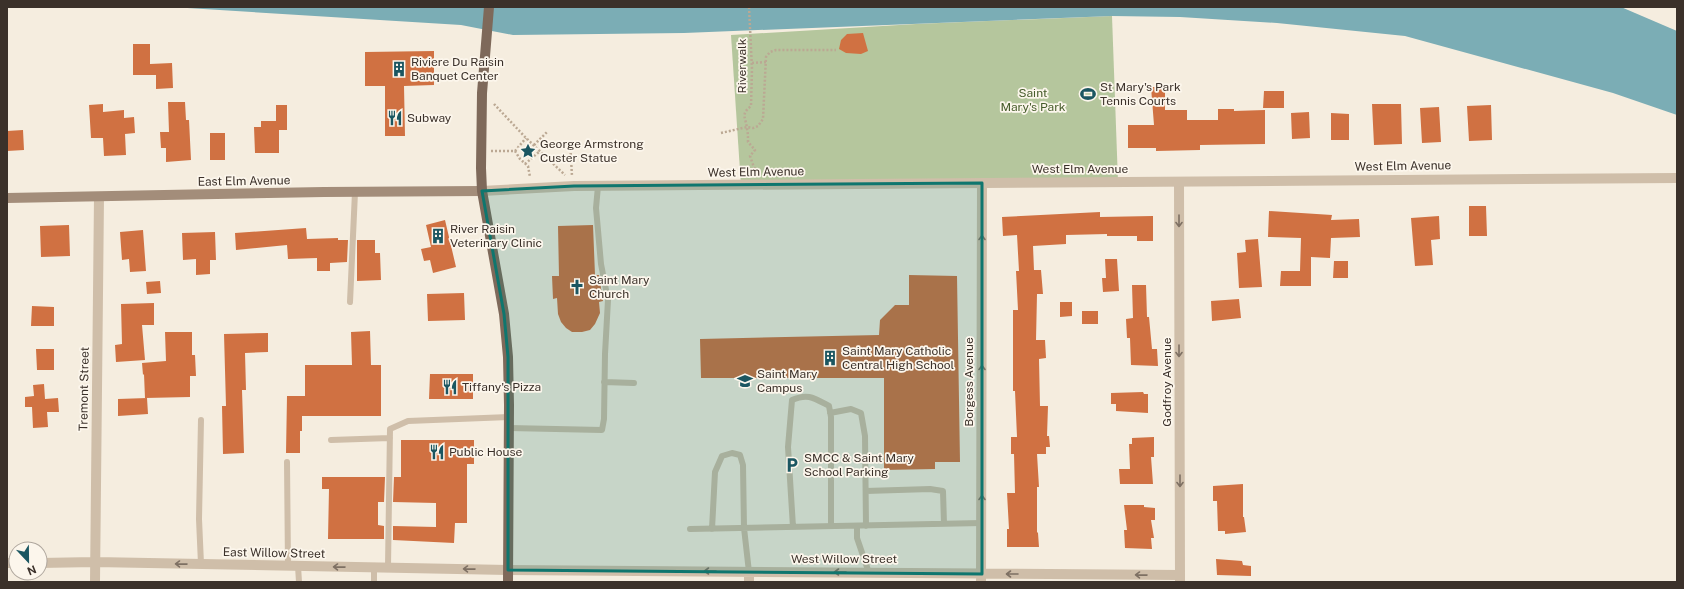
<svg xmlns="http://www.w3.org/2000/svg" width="1684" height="589" font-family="'Public Sans',sans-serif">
  <rect width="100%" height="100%" fill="#f5eddf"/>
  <!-- green -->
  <path fill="#b5c69d" d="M1112,16L1118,182L741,186L731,35L916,24Z"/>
  <!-- water -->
  <path fill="#7badb5" d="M171,7H1621L1677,31V115L1613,93L1405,36L1277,23L1180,17L1112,16L684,33L513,35L461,25Z"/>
  <!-- building -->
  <path fill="#d07142" d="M863,33L868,51L861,54L846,53L839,49L841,40L847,34Z
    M133,44H150V64L172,63L173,88L156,89V75H133Z
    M434,51V85L404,86L405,136H385V86H365V52Z
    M1151,87H1165V110H1187V120H1218V109H1234V111L1265,110V144L1200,145V150L1156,151V148H1128V125H1154Z
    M1264,91H1284V108H1263Z
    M168,102H185L186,120H189L191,160L166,162V148H161L160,132H169Z
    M103,104V112L124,110V118L134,117L135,133L125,134L126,155L104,156L103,138H91L89,105Z
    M1372,104H1401L1402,144L1374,145Z
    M276,105H287V130H279V153H255L254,127H261V121H276Z
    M1491,105L1492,140L1469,141L1467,106Z
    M1439,107L1441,142L1422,143L1420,108Z
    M1309,112L1310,138L1292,139L1291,113Z
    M1331,113L1349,114V140H1331Z
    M23,130L24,150L7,151V131Z
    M210,133H225V160H210Z
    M1469,206H1486L1487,236H1469Z
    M1269,211L1332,215L1331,220L1359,219L1360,237L1331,238L1330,258L1311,257V286H1280L1281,271H1300L1301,238L1268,237Z
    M1100,212V217L1153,216V241H1137V236H1107V234L1066,235V244L1033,246L1034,270H1041L1043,294H1037L1036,340H1045L1046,358L1039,359L1040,406H1048L1047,436H1049L1050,447H1046V454H1037L1039,487H1037V532L1038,533L1039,547H1007V529H1009L1007,493H1015L1014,454H1011V437H1017L1015,391H1013V310H1018L1016,271H1019L1017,235L1003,236L1002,217Z
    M1439,216L1440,239L1431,240L1433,265L1415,266L1411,218Z
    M445,220L456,267L433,273L430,260L424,261L421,249L431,247L426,225Z
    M69,225L70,256L41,257L40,226Z
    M593,225L595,275H599L603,301L599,302L600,313L595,324L590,330L582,332H572L566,328L561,322L558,314L557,298L553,299L552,276H559L558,226Z
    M306,228L307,239L338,238V240H348L347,262L330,263V271H317V258L288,259L287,245L236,250L235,233Z
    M143,230L146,271L130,272L129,259L122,260L120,232Z
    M215,232L216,260H210V274L196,275V259L183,260L182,233Z
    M1258,239L1262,287L1239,288L1237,253L1246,252L1245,240Z
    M357,240H375V253H380L381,280L357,281Z
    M1105,259H1117L1119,291L1103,292L1102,278H1106Z
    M1334,261H1348V278H1333Z
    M909,275L957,276L960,462H935V469L884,470V378H701L700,339L879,335L880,320L895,305H909Z
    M160,281L161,293L147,294L146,282Z
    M1132,285H1146L1147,317H1149L1152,349H1157L1158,366L1131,365L1130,338H1127L1126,319L1133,318Z
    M464,293L465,320L428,321L427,294Z
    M1239,299L1241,318L1212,321L1211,301Z
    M1060,302H1072V316L1060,317Z
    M154,303V325H142L145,360L116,362L115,345L122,344L121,304Z
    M32,306L54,307V326H31Z
    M1082,311H1098V324H1082Z
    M370,331L371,365H381V416H302V431H300V453H286L287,396H305V365H352L351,332Z
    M165,332H192V355H195L196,376H190V397L145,398L144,374L143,375L142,363L166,361Z
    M268,333V352L245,353L246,390H242L244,453L223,454L222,406H226L224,334Z
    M36,349H54V370H37Z
    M430,374H473V399H429Z
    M44,384L45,399L58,398L59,412H47L48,427L33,428L32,407H25V397L34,396L33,385Z
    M1143,392L1144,394H1148V413L1116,411V404H1111V393Z
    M147,398L148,414L118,416V399Z
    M1154,437V457H1151L1153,484H1120L1119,469H1130L1129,444H1132V438Z
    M401,440H474V464H467V523H455L454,543L393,540V526L436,527V503L393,502L394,477H401Z
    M322,477H385L384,502H378V525L384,526V539H328L329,489H322Z
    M1243,484V517H1244L1246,532L1225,534V531H1218L1217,501H1213V486Z
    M1124,505H1144V507L1155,508V520H1151L1154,538H1151L1152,549L1125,548L1124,530H1127Z
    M1216,559L1242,561L1243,565L1251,566V576L1217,575Z"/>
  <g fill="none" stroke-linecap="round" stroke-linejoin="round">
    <!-- path -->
    <path stroke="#bba893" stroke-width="2.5" stroke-dasharray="2 2" stroke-linecap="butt" d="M749,7L752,69L751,106C740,115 746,117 747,129C748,133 748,137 748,142L755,150L750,156L756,173
      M752,63L766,62
      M494,104L526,138L565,175
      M721,133L747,127L753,128L758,126L763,119L766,57L770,52L776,50H836
      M570,141L572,176
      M534,145L547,132
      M491,151H515L520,159L528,166L530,177
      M515,151L526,138
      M525,164L540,151"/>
    <!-- service -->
    <path stroke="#cfbea9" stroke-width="6" d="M350,302L355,192
      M604,382L634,383
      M830,413L851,409L861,413L865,436L866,526
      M509,428L602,430L604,419L605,354L608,300L601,264L596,208L598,186
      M331,440L390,438
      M287,462L288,566
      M866,491L930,489L943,491L944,524
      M857,526V538L869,573
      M793,527L788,447L792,400C808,393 814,398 829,406L831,417V526
      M690,529L982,523
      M712,529L715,472L722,456L732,453L740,455L743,465L744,528L749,572
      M201,564L199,519L201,420
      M298,566L299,582
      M374,567V582
      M388,567L390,429L408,421L509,417"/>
    <!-- minor -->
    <path stroke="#cfbea9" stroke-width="10" d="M1179,182L1180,582
      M7,563H16
      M40,563L95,562L508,570L1180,575
      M95,582L99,197
      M749,582V572
      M981,582L982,183"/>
    <!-- tertiary -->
    <path stroke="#cfbea9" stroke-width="10" d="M482,191L574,186L1677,178"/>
    <!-- secondary -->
    <path stroke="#a38d7a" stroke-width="10" d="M7,198L324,192L482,191"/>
    <!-- primary -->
    <path stroke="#7e695a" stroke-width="10" d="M489,7L482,93L481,168L482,191L504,314L508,357L509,405L508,582"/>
  </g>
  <!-- one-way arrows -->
  <defs><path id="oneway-shaft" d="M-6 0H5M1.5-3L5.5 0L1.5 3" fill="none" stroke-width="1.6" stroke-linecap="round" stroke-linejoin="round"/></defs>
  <g stroke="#7e7063">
    <use href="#oneway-shaft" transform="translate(1179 221) rotate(90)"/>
    <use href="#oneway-shaft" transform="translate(982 241) rotate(-90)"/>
    <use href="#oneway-shaft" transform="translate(1179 351) rotate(90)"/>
    <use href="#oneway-shaft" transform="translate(982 371) rotate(-90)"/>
    <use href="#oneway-shaft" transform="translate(1180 481) rotate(90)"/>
    <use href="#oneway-shaft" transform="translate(982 501) rotate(-90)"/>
    <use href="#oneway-shaft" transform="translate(181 564) rotate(-179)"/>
    <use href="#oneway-shaft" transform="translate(339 567) rotate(-179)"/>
    <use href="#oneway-shaft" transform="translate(469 569) rotate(-179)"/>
    <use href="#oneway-shaft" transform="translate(710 571) rotate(-180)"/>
    <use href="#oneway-shaft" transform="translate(840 572) rotate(-180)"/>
    <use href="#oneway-shaft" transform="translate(1012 574) rotate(-180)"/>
    <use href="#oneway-shaft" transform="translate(1141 575) rotate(-179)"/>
  </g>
  <!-- marked area -->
  <path fill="#0f766e" fill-opacity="0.2" stroke="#0f766e" stroke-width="3" stroke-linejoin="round" d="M982,183V574L508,570V357L504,314L482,191L574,186Z"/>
  <!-- icons -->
  <defs>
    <symbol id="building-bare" viewBox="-9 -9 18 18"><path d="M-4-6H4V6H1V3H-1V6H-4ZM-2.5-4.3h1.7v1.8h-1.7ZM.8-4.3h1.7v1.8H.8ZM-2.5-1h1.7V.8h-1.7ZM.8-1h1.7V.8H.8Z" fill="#1b5661" stroke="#fcf6ec" stroke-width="2.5" paint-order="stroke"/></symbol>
    <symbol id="stadium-bare" viewBox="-9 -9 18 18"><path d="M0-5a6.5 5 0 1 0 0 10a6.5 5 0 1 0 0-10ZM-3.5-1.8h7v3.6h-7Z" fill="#1b5661" stroke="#fcf6ec" stroke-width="2.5" paint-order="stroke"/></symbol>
    <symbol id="restaurant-bare" viewBox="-9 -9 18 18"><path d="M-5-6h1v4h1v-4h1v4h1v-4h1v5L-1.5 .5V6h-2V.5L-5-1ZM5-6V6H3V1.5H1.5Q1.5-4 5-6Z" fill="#1b5661" stroke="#fcf6ec" stroke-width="2.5" paint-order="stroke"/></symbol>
    <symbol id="sight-bare" viewBox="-9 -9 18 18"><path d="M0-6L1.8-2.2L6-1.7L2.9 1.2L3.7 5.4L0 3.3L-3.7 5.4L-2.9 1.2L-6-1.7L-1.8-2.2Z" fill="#1b5661" stroke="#fcf6ec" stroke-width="2.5" paint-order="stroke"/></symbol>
    <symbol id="church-bare" viewBox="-9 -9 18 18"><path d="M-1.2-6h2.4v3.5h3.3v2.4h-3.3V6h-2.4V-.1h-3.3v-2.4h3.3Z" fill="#1b5661" stroke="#fcf6ec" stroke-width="2.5" paint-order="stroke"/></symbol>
    <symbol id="school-bare" viewBox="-9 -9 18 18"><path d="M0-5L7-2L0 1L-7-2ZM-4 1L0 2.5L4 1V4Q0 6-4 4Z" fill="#1b5661" stroke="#fcf6ec" stroke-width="2.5" paint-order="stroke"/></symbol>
    <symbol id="parking-bare" viewBox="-9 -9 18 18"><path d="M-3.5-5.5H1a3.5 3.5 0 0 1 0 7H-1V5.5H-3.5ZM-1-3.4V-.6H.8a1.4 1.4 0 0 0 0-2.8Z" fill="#1b5661" stroke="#fcf6ec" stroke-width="2.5" paint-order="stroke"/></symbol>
  </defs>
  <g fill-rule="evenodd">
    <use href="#building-bare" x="388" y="58" width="22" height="22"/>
    <use href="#stadium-bare" x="1077" y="83" width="22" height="22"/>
    <use href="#restaurant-bare" x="384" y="107" width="22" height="22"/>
    <use href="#sight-bare" x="517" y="140" width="22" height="22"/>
    <use href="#building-bare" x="427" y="225" width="22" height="22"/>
    <use href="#church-bare" x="566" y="276" width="22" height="22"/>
    <use href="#building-bare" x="819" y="347" width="22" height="22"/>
    <use href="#school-bare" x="734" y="370" width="22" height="22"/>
    <use href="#restaurant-bare" x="439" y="376" width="22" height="22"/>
    <use href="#restaurant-bare" x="426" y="441" width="22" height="22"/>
    <use href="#parking-bare" x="781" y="454" width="22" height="22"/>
  </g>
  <g text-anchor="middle" stroke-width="3.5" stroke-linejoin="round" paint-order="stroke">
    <!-- poi labels -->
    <g font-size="12" fill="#3b312a" stroke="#fcf6ec" text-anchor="start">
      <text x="411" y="66">Riviere Du Raisin<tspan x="411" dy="14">Banquet Center</tspan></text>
      <text x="1100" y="91">St Mary's Park<tspan x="1100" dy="14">Tennis Courts</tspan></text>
      <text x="407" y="122">Subway</text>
      <text x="540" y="148">George Armstrong<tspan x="540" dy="14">Custer Statue</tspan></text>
      <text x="450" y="233">River Raisin<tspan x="450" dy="14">Veterinary Clinic</tspan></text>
      <text x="589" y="284">Saint Mary<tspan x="589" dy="14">Church</tspan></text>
      <text x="842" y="355">Saint Mary Catholic<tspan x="842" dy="14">Central High School</tspan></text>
      <text x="757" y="378">Saint Mary<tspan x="757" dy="14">Campus</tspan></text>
      <text x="462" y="391">Tiffany's Pizza</text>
      <text x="449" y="456">Public House</text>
      <text x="804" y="462">SMCC &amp; Saint Mary<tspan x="804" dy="14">School Parking</tspan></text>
    </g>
    <!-- street labels -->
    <g font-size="12" fill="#3b312a" stroke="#fcf6ec">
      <text transform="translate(742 66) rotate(-90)" y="4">Riverwalk</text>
      <text transform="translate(1403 166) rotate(-1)" y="4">West Elm Avenue</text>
      <text x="1080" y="173">West Elm Avenue</text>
      <text transform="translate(756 172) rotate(-1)" y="4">West Elm Avenue</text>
      <text transform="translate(244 181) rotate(-1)" y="4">East Elm Avenue</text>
      <text transform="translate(969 382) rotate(-90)" y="4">Borgess Avenue</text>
      <text transform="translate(1167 382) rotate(-90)" y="4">Godfroy Avenue</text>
      <text transform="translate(84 389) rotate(-89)" y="4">Tremont Street</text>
      <text transform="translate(274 553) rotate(1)" y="4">East Willow Street</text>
      <text x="844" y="563">West Willow Street</text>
    </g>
    <!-- park labels -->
    <g font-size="12" fill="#465c2b" stroke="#fcf6ec">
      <text x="1033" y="97">Saint<tspan x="1033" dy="14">Mary's Park</tspan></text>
    </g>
  </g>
  <!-- border -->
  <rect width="1684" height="589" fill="none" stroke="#3b312a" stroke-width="16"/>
  <!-- north arrow -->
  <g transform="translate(28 561) rotate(158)"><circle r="19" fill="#fcf6ec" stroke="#afa79e"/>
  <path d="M0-3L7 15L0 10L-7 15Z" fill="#1b5661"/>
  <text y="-6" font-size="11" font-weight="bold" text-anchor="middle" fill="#3b312a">N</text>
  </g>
</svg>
